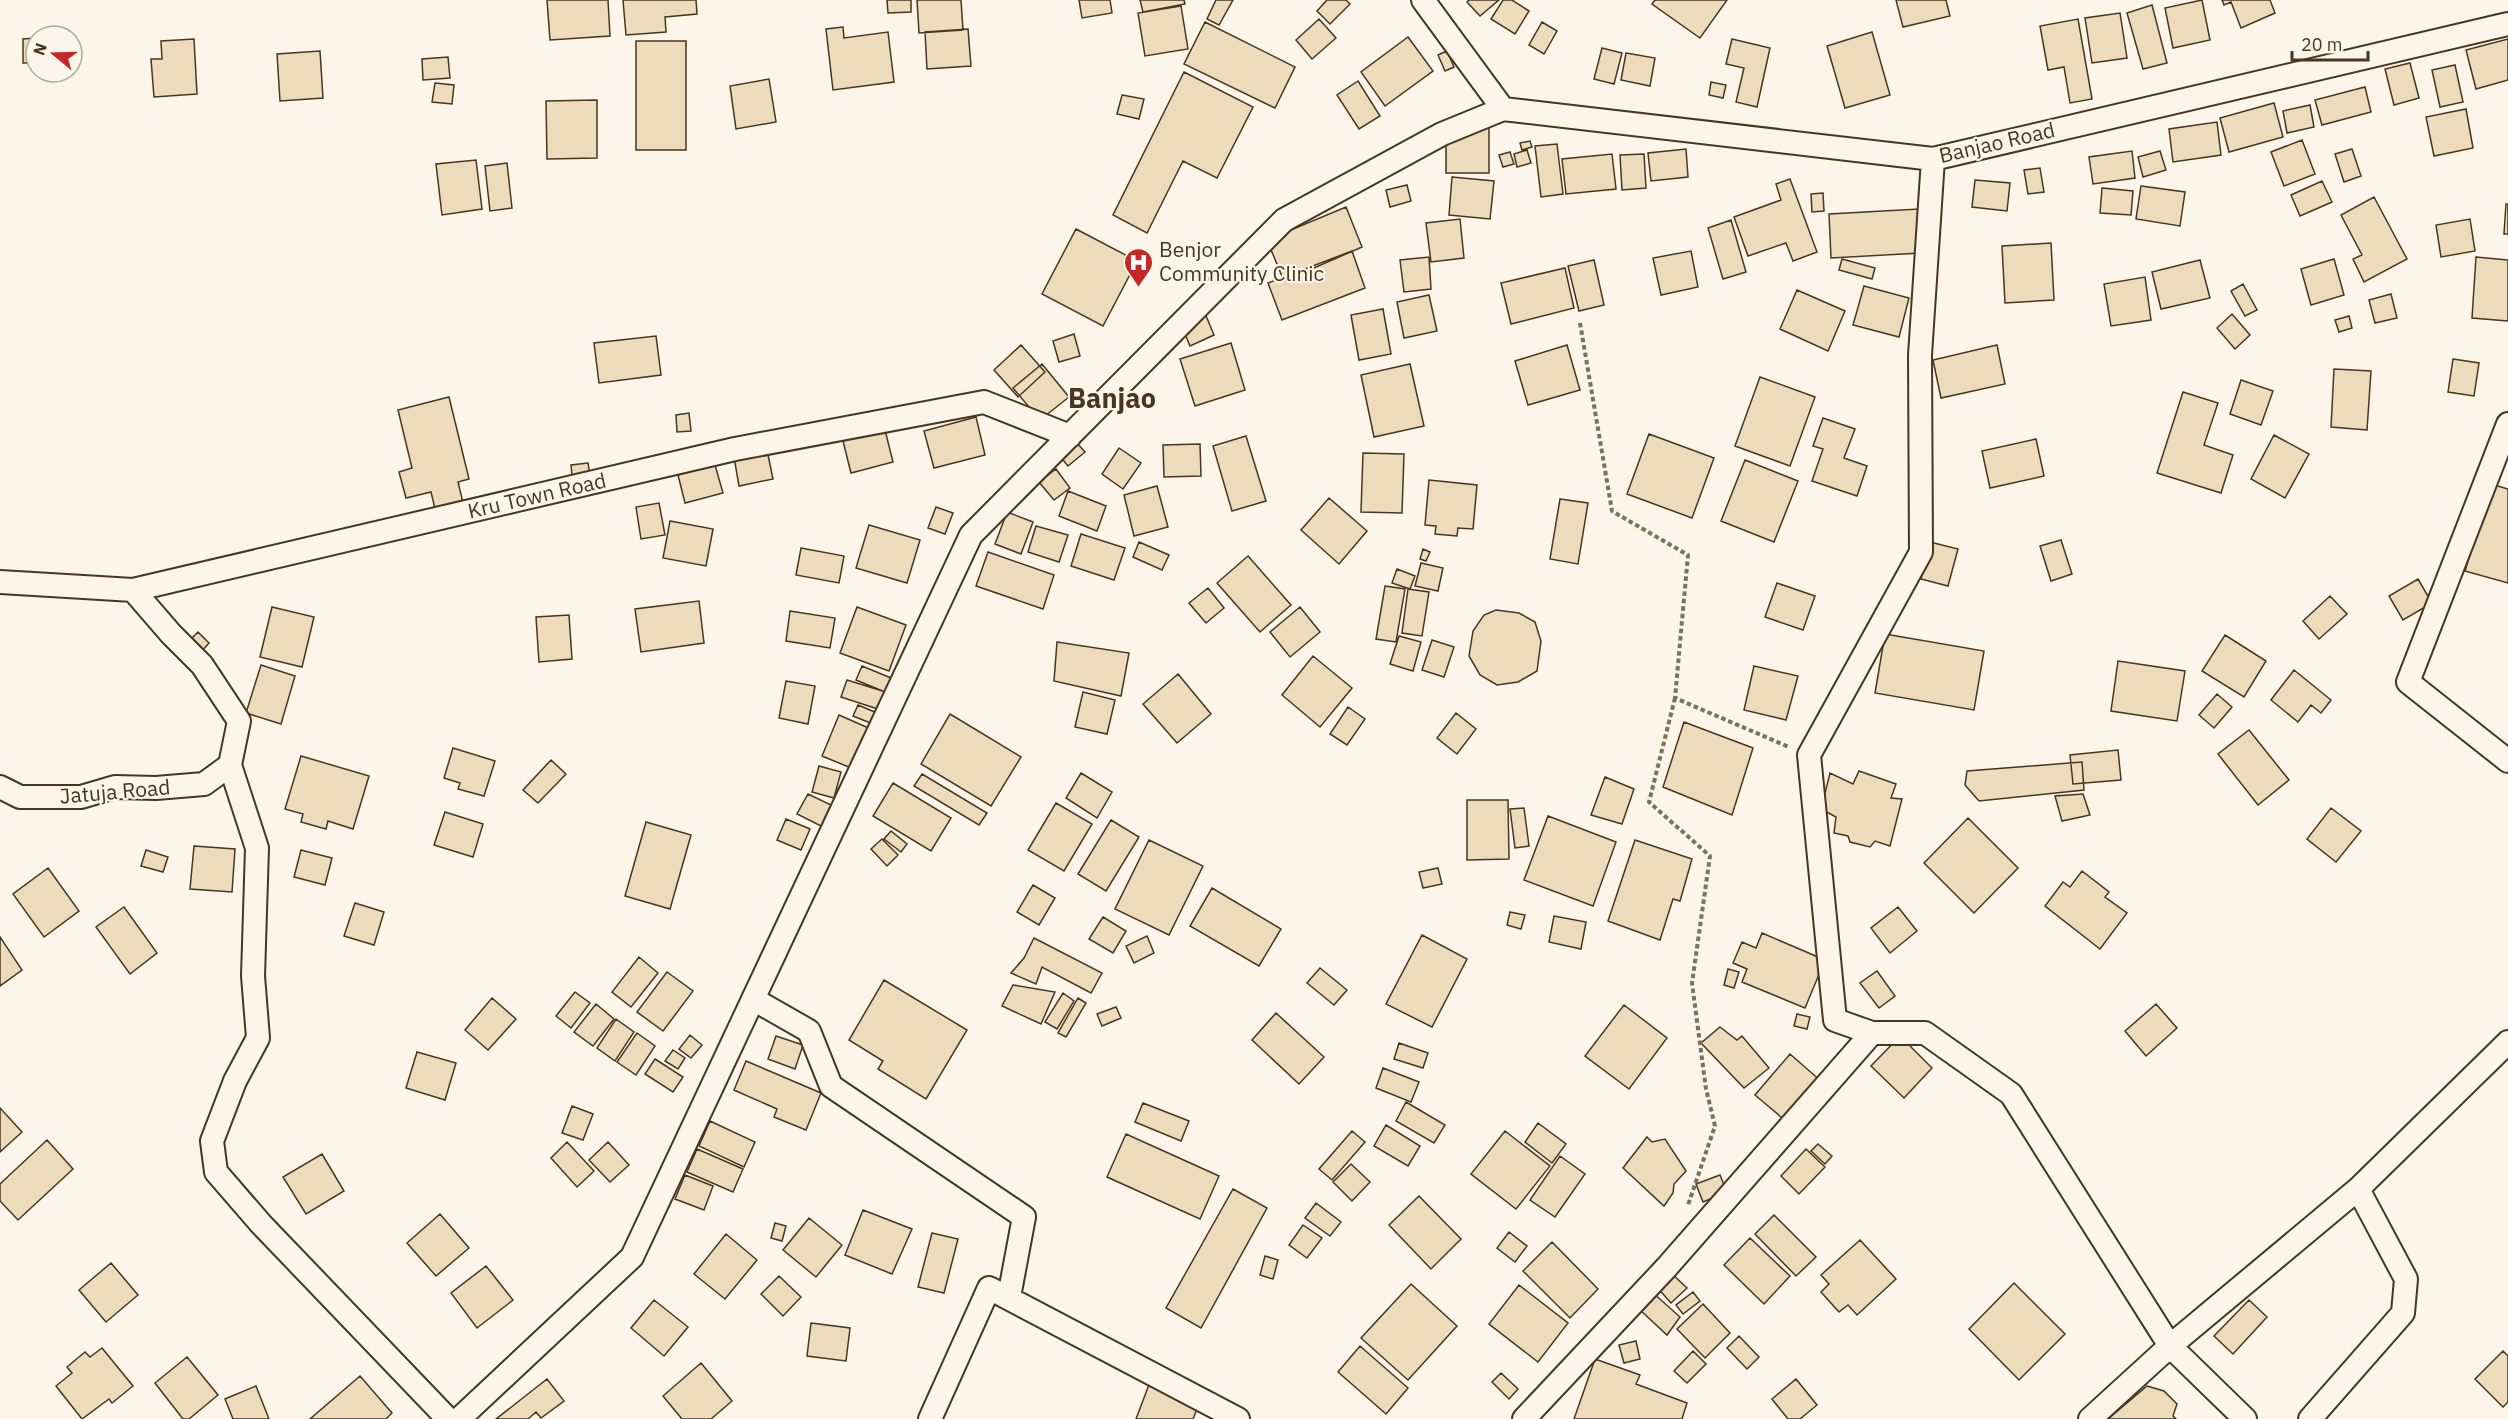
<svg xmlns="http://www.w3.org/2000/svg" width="2508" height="1419" font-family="'IBM Plex Sans',sans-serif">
  <rect width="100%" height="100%" fill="#fbf6e9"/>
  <!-- building -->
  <path fill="#ecdcbc" stroke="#4a3520" stroke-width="1.5" d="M547,0H608L610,36L550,40Z
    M623,0H696L697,14L665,17L666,32L626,35Z
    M887,0H911V12L888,13Z
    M917,0H961L963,30L919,33Z
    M1079,0H1110L1112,13L1082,18Z
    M1140,0H1184L1185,4L1143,12Z
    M1216,0H1233L1219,25L1207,19Z
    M1327,0H1346L1350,4L1330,24L1317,11Z
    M1469,0H1499L1480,16L1467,2Z
    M1503,0H1512L1529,11L1515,34L1491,19Z
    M1655,0H1727L1700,38L1652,4Z
    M1896,0H1946L1950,16L1903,27Z
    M2202,0L2210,40L2173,48L2165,8Z
    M2222,0H2270L2275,13L2241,28L2231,2L2224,5Z
    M2152,5L2167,63L2143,69L2127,13Z
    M1181,6L1188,49L1145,56L1138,13Z
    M2120,13L2127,58L2092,63L2085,18Z
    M1319,19L1336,38L1312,59L1296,40Z
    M2078,19L2092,99L2070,103L2064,67L2048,70L2040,26Z
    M1205,22L1295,67L1275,108L1184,64Z
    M1542,22L1557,31L1544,54L1529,45Z
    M843,27L844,38L888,32L894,82L833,90L826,29Z
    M968,29L971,66L927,69L925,32Z
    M1872,32L1890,95L1845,108L1827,46Z
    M1408,37L1433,71L1385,106L1361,72Z
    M36,38V63H23V39Z
    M194,39L197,94L154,97L151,59H162L161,41Z
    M1732,39L1770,48L1757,107L1736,102L1744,68L1726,64Z
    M2508,39V80L2476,89L2466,50Z
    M636,41H686V150H636Z
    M1602,48L1622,53L1614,84L1594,79Z
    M320,51L323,98L280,101L277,54Z
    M1447,51L1454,67L1445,71L1438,55Z
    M1626,53L1655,58L1650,86L1621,80Z
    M448,57L450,78L423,80L422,59Z
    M2410,63L2419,98L2394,105L2385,69Z
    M2455,65L2463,102L2440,107L2432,70Z
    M1184,72L1253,107L1217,178L1183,161L1147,233L1113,215Z
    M769,79L776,122L736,129L730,86Z
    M1358,81L1380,116L1359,129L1337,95Z
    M1711,82L1726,85L1723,98L1709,95Z
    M435,83L454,85L452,104L432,102Z
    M2365,87L2371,112L2322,125L2315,100Z
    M1122,95L1144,99L1139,119L1117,114Z
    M597,100V158L547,159L546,101Z
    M2274,103L2283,137L2229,152L2220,118Z
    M2310,105L2314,127L2287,133L2283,111Z
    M2466,109L2473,148L2434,156L2426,117Z
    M2217,122L2221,155L2173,162L2169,129Z
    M1489,127V173H1446V128Z
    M2302,140L2315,174L2284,186L2271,152Z
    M1530,141L1532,147L1522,150L1520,143Z
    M1557,144L1563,194L1541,197L1535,146Z
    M1686,149L1688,177L1651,181L1648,153Z
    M2352,149L2361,176L2344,182L2335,154Z
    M1527,150L1531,163L1517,167L1514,154Z
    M2132,151L2135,178L2093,184L2089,157Z
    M2160,151L2166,170L2143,177L2138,157Z
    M1510,152L1514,164L1503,167L1499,155Z
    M1612,154L1616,189L1566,194L1562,159Z
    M1644,154L1646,188L1622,190L1620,155Z
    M476,160L482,209L442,215L436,164Z
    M507,163L512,208L490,211L485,166Z
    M2040,168L2044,192L2028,194L2024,170Z
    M1452,177L1494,181L1490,219L1449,215Z
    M1790,179L1817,252L1793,261L1786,243L1748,256L1734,217L1781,200L1776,184Z
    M1975,180L2010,183L2007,211L1972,207Z
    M2322,181L2332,202L2300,216L2291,195Z
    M1407,185L1411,201L1390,207L1386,190Z
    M2141,186L2185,192L2180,226L2136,219Z
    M2102,188L2133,191L2131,215L2100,213Z
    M1823,193L1824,211L1812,212L1811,194Z
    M2374,197L2407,259L2364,282L2353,259L2362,255L2341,215Z
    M2506,204H2508V234H2504Z
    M1346,207L1362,247L1284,281L1267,240Z
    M1919,209L1921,253L1831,258L1829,214Z
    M1460,219L1464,258L1431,262L1426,223Z
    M2470,219L2475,251L2441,257L2436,225Z
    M1731,220L1746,272L1723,279L1708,228Z
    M1076,229L1137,261L1103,326L1042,294Z
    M2051,243L2054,300L2005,303L2002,246Z
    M1352,251L1365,288L1282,320L1268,283Z
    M1691,251L1698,287L1661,295L1653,258Z
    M1429,257L1431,289L1404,292L1400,260Z
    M2476,257L2508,260V321L2472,318Z
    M1842,259L1875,268L1872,279L1839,270Z
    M2334,259L2344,295L2311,305L2301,269Z
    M1594,260L1604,305L1579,311L1568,266Z
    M2200,260L2210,298L2161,309L2152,272Z
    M1565,268L1574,308L1511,324L1501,283Z
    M2145,277L2151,320L2111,326L2104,284Z
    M2243,284L2257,310L2245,316L2231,291Z
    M1864,286L1909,298L1899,337L1853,325Z
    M1797,290L1845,311L1828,351L1780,329Z
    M2391,294L2397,318L2375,323L2369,300Z
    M1429,295L1437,331L1404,338L1397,302Z
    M1383,309L1391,354L1359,360L1351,315Z
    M1204,311L1214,335L1190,346L1180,322Z
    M2232,314L2250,335L2235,349L2217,328Z
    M2349,316L2352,328L2339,332L2335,320Z
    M1074,334L1080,356L1059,362L1053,341Z
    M656,336L661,375L599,383L594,343Z
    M1231,343L1245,390L1195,406L1180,359Z
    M1021,345L1045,372L1018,397L994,370Z
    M1567,345L1580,390L1528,405L1515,361Z
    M1997,345L2005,384L1941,398L1933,360Z
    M2453,359L2479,363L2474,396L2448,392Z
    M1042,364L1069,397L1040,420L1013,388Z
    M1410,364L1424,426L1374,437L1361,375Z
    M2334,369L2371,371L2367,430L2331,427Z
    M1760,377L1815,397L1790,466L1735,446Z
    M2241,380L2273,391L2261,425L2230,414Z
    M2183,392L2218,403L2204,445L2233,455L2221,493L2157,473Z
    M449,397L469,479L458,482L465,511L437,517L431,492L406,498L399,472L412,468L398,410Z
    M689,413L691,431L677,432L676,415Z
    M976,417L985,455L934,468L924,431Z
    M1823,418L1855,429L1844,458L1867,466L1857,496L1812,481L1823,449L1813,446Z
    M885,430L893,462L851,473L843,441Z
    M1649,434L1714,458L1692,518L1627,494Z
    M2274,435L2309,454L2285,498L2251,479Z
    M1246,436L1266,501L1232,511L1213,446Z
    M2036,439L2044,476L1990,488L1982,451Z
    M1076,442L1085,452L1068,466L1059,455Z
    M1200,444L1201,476L1164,477L1163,445Z
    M1119,448L1141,463L1123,489L1102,474Z
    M767,450L773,479L739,486L734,457Z
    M1363,453L1404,454L1402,513L1361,512Z
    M1745,460L1798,481L1774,542L1721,521Z
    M588,463L591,482L573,485L571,465Z
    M715,465L723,493L685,503L678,475Z
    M1056,469L1070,488L1054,500L1039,482Z
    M1429,480L1477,485L1473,529L1458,528L1457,536L1435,534L1436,526L1425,525Z
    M2491,484L2508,489V583L2465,571Z
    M1157,486L1168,527L1134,536L1124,495Z
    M1068,491L1106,506L1097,531L1059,516Z
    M1329,498L1367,531L1339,564L1301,530Z
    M1560,499L1588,503L1578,564L1550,559Z
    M659,503L665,535L641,539L636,507Z
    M936,507L953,513L945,534L928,528Z
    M1007,512L1033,522L1021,554L995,544Z
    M670,521L713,529L706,566L663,558Z
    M869,525L920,540L907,583L856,568Z
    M1036,526L1068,535L1059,562L1028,552Z
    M1081,534L1125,548L1114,580L1071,566Z
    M2061,540L2072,574L2051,581L2040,546Z
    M1139,542L1169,555L1162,570L1133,557Z
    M1930,542L1958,549L1948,586L1921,579Z
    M801,548L844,556L839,583L796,575Z
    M1423,549L1430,552L1426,561L1420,559Z
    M988,552L1054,575L1043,609L976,586Z
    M1248,556L1291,605L1260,632L1217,583Z
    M1421,563L1443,568L1438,591L1415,586Z
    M1397,569L1415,576L1410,589L1392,583Z
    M2418,579L2432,603L2403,620L2389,596Z
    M1777,583L1815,596L1803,630L1765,617Z
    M1385,586L1405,589L1396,642L1376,639Z
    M1208,588L1224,608L1206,623L1189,603Z
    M1408,589L1429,592L1422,636L1402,633Z
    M2330,596L2347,614L2319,639L2303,621Z
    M699,601L704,643L641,652L635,609Z
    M272,607L314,617L302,667L260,657Z
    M857,607L906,625L889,671L840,653Z
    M1300,607L1320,632L1290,657L1270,632Z
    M1496,610L1519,613L1535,622L1541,641L1537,671L1518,682L1497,685L1480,675L1469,656L1473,631L1484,615Z
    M790,611L835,618L830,648L786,641Z
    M569,615L572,659L539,662L536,617Z
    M198,632L209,643L201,652L189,641Z
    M1885,634L1984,651L1974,710L1875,693Z
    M2225,635L2266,661L2244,697L2202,671Z
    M1399,636L1421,642L1413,671L1390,664Z
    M1432,640L1454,647L1444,677L1422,670Z
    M1057,642L1129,653L1121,696L1054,681Z
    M1313,656L1352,688L1320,727L1282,695Z
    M2118,661L2185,671L2177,721L2111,711Z
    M261,665L295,676L281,724L246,713Z
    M862,666L891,678L885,692L856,680Z
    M1754,666L1798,676L1786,720L1744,710Z
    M2294,670L2331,700L2321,713L2311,705L2298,722L2271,700Z
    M1178,674L1211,714L1177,743L1143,704Z
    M847,680L889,693L884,711L841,697Z
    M786,681L815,686L808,724L779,718Z
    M1083,692L1115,700L1107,734L1075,727Z
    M2217,694L2232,707L2214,728L2199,715Z
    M858,705L882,715L878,726L853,716Z
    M1348,707L1365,719L1347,745L1330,734Z
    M1456,713L1476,729L1457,754L1437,738Z
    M950,714L1021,757L991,806L921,764Z
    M839,715L873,730L856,770L822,756Z
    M1684,722L1753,748L1732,815L1663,787Z
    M2249,730L2289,780L2258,805L2218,754Z
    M453,748L495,761L484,796L458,789L460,783L444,778Z
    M2118,750L2121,780L2073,784L2070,755Z
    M301,756L369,776L353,829L328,821L326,829L301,822L303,814L285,809Z
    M551,760L566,774L538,803L523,790Z
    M2082,762L2084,790L1979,801L1965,785L1967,771Z
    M819,766L841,772L834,798L812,792Z
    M1859,771L1896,784L1891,798L1902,799L1890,846L1875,841L1870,847L1850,842L1848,836L1834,833L1836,817L1821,809L1830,773L1853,784Z
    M1081,773L1112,792L1097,818L1066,798Z
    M922,774L987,813L979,825L914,786Z
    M1605,777L1634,789L1622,824L1591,815Z
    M893,783L951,818L931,851L873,816Z
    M808,794L831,805L821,826L797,814Z
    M2083,794L2090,815L2062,821L2055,796Z
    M1467,800H1508L1509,859L1467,860Z
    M1056,803L1092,824L1064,871L1028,850Z
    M1524,808L1529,846L1515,848L1510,809Z
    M2331,808L2361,831L2336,862L2307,839Z
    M445,812L483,824L473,857L434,845Z
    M1548,816L1616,842L1593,906L1524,880Z
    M1968,818L2018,868L1974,913L1924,863Z
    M786,819L810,829L801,850L777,840Z
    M1111,820L1139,837L1106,891L1078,874Z
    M646,822L691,835L670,909L625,896Z
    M891,831L907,844L901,852L884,839Z
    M882,839L898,855L887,866L871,849Z
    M1149,840L1203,866L1169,935L1115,909Z
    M1635,840L1692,859L1680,901L1673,899L1660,940L1608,921Z
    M194,846L235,849L232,892L190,889Z
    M146,850L168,857L163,872L141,866Z
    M301,850L332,858L325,885L294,877Z
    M48,868L79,911L44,937L13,894Z
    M1438,868L1442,884L1423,888L1419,872Z
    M2082,871L2109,892L2105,897L2127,913L2100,949L2045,906L2063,882L2070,887Z
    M1033,885L1055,898L1039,925L1017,912Z
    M1212,888L1281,929L1259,966L1190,926Z
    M355,903L384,912L374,945L344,936Z
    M124,907L157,953L130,974L96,927Z
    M1898,907L1917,931L1890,953L1871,928Z
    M1510,912L1525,915L1521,929L1507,925Z
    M1554,916L1586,922L1581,949L1549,942Z
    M1103,917L1126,931L1113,953L1089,939Z
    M1762,933L1825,960L1805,1008L1742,982L1747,969L1733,963L1742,942L1756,948Z
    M1422,935L1467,959L1432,1027L1386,1004Z
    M1147,936L1154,953L1134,963L1126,946Z
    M0,937L22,970L0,986Z
    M1034,938L1102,973L1091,993L1042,967L1036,984L1011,973L1024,958Z
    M639,957L658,973L631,1007L612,992Z
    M1320,968L1347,990L1334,1005L1307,983Z
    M1728,969L1739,972L1734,988L1724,985Z
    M1877,971L1895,996L1879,1008L1860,983Z
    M667,972L693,991L663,1031L637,1012Z
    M884,980L967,1030L926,1099L878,1069L883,1061L849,1040Z
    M1013,985L1055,992L1041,1024L1002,1006Z
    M575,992L590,1003L571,1028L556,1016Z
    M1063,993L1074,1001L1057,1029L1045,1022Z
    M492,998L516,1019L488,1050L465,1030Z
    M1078,998L1086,1003L1066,1037L1058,1033Z
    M596,1004L614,1019L593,1046L574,1032Z
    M2156,1004L2177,1028L2146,1056L2125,1031Z
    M1624,1005L1667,1038L1629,1089L1585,1056Z
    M1116,1007L1121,1018L1102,1026L1097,1014Z
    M1276,1013L1324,1057L1299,1084L1252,1040Z
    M1797,1014L1810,1017L1807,1029L1794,1026Z
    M616,1019L634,1032L615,1061L597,1048Z
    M1720,1027L1737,1040L1742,1036L1769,1068L1744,1088L1701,1043Z
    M637,1033L655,1046L636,1075L617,1062Z
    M690,1035L702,1045L691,1058L679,1049Z
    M776,1036L803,1045L795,1069L768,1059Z
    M1900,1036L1932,1068L1904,1098L1871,1066Z
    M1399,1043L1428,1053L1423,1068L1394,1059Z
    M673,1050L685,1058L678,1069L665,1061Z
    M417,1052L456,1063L445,1100L406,1088Z
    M1790,1054L1822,1082L1787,1122L1755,1095Z
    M655,1059L683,1077L673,1092L645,1074Z
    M746,1061L821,1093L806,1130L774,1117L777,1109L734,1090Z
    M1383,1068L1419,1082L1411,1102L1376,1088Z
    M1406,1102L1445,1125L1434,1143L1396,1121Z
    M1143,1103L1189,1121L1181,1141L1135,1122Z
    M572,1106L593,1114L583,1140L562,1133Z
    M0,1108L22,1132L0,1152Z
    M710,1121L755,1142L744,1167L699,1146Z
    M1538,1123L1566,1144L1552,1163L1525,1142Z
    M1386,1125L1420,1146L1408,1166L1374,1146Z
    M1352,1131L1365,1142L1332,1180L1319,1169Z
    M1505,1131L1550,1166L1516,1209L1471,1174Z
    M1126,1134L1219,1176L1200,1219L1107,1177Z
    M1647,1137L1652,1142L1665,1139L1686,1171L1674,1184L1673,1193L1664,1206L1623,1168Z
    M47,1140L73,1169L18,1220L0,1201V1184Z
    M567,1142L594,1171L577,1187L551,1158Z
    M608,1142L629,1165L610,1182L589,1160Z
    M1818,1144L1832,1156L1825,1164L1811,1151Z
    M697,1149L743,1169L733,1192L687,1172Z
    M1806,1149L1825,1167L1799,1194L1781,1176Z
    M322,1154L344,1191L306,1214L283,1177Z
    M1560,1156L1585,1174L1555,1217L1530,1200Z
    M1351,1164L1370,1182L1352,1201L1333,1182Z
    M685,1175L713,1186L704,1210L675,1199Z
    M1720,1175L1727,1192L1703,1202L1696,1184Z
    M1233,1189L1267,1208L1201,1328L1166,1308Z
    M1419,1196L1461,1239L1431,1269L1389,1225Z
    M1316,1203L1341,1222L1330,1236L1305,1218Z
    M863,1210L912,1229L892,1274L845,1255Z
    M440,1214L469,1248L436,1276L407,1243Z
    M1774,1215L1816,1257L1796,1276L1755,1234Z
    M809,1218L842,1245L816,1277L783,1250Z
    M775,1223L786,1226L782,1241L771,1238Z
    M1303,1225L1322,1238L1307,1258L1289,1245Z
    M1509,1232L1527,1246L1515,1262L1497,1248Z
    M932,1233L958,1239L944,1293L918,1287Z
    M726,1234L757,1260L725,1299L694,1274Z
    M1750,1238L1790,1276L1764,1304L1724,1265Z
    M1860,1240L1896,1279L1857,1315L1848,1305L1839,1312L1821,1292L1829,1284L1821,1275Z
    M1552,1242L1598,1289L1570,1318L1523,1271Z
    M1265,1256L1278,1260L1273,1279L1260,1275Z
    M111,1263L138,1295L106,1322L79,1290Z
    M486,1266L513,1300L477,1328L451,1293Z
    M1670,1272L1687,1288L1671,1303L1656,1286Z
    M779,1276L801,1297L783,1316L761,1294Z
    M2014,1283L2065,1334L2019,1380L1969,1329Z
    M1411,1284L1457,1326L1408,1380L1361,1338Z
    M1519,1285L1568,1323L1538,1362L1489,1324Z
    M1652,1292L1680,1317L1667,1335L1639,1309Z
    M1693,1292L1700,1301L1683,1314L1676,1305Z
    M654,1300L688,1327L664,1356L631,1328Z
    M2249,1300L2267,1317L2233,1354L2214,1336Z
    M1703,1304L1730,1333L1705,1358L1677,1329Z
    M811,1323L850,1328L846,1361L807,1356Z
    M1739,1336L1759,1357L1747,1369L1727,1348Z
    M1636,1341L1640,1359L1624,1363L1619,1345Z
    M1360,1346L1408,1388L1386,1414L1338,1372Z
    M102,1348L133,1386L112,1403L109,1399L82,1419L56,1386L72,1373L67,1367L85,1352L90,1357Z
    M1693,1351L1706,1364L1687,1383L1674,1371Z
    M2503,1351L2508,1356V1402L2503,1407L2475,1379Z
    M187,1357L218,1395L189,1419H183L155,1383Z
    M1595,1359L1640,1375L1636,1384L1687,1403L1682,1419H1574Z
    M701,1363L732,1401L711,1419H682L663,1396Z
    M1501,1373L1518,1389L1509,1399L1492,1382Z
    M360,1376L392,1413L386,1419H310Z
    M547,1379L564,1401L541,1418L536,1412L528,1419H496Z
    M1796,1379L1817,1405L1800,1419H1788L1772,1399Z
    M1150,1382L1200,1401L1193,1419H1136Z
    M256,1386L269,1419H233L225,1399Z
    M2147,1386L2164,1391L2177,1404L2173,1416L2176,1419H2108Z"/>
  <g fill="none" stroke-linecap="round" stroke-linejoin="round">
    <defs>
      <path id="street" d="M1423,0L1503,109L1933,159L2508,24
        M1933,159L1920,355L1921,552L1809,755L1835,1020L1872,1033H1925L2011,1094L2170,1346L2245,1419
        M2508,424L2408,682L2508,761
        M0,582L133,590L735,449L984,402L1070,436
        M230,765L257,848L253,976L258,1038L235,1081L212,1141L216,1172L261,1224L448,1419
        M0,787L20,797H81L115,787L156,788L204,784L230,765L239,721L202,665L171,634L133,590
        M753,999L809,1031L831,1086L1024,1217L1009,1297
        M459,1419L632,1257L971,535L1284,220L1442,134L1503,109
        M930,1419L989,1288L1238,1419
        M1524,1419L1666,1268L1872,1033
        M2090,1419L2170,1346L2358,1189L2508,1042
        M2310,1419L2403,1313L2406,1279L2358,1189"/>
    </defs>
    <!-- street casing -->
    <use href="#street" stroke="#4a3520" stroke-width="26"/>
    <!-- path -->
    <path stroke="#7f6f5c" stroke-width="4" stroke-dasharray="4.5 3" stroke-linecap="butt" d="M1580,323L1612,511L1688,555L1675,698L1789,747
      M1675,698L1649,802L1710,856L1692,983L1706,1089L1715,1126L1688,1205"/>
    <!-- street -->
    <use href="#street" stroke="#fbf6e9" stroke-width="22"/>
  </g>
  <!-- icons -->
  <defs>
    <symbol id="hospital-pin" viewBox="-11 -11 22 30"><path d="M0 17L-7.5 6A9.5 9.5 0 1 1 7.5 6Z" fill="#c62828" stroke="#fbf6e9"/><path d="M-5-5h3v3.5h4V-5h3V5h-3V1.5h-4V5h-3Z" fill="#fff"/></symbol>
  </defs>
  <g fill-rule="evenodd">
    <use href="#hospital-pin" x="1122" y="246" width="33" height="45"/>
  </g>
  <g text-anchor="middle" stroke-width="4.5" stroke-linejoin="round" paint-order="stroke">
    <!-- street labels -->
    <g font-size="21" fill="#4a3520" stroke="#fbf6e9">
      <text transform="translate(1997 143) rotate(-13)" y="7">Banjao Road</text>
      <text transform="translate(537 496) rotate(-13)" y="7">Kru Town Road</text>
      <text transform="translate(115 792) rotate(-5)" y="7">Jatuja Road</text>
    </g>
    <!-- poi labels -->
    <g font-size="21" fill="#4a3520" stroke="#fbf6e9" text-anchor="start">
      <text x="1159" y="257">Benjor<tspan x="1159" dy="24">Community Clinic</tspan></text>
    </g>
    <!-- district labels -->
    <g font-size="27" font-weight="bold" fill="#4a3520" stroke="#fbf6e9">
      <text x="1112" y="408">Banjao</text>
    </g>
  </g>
  <!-- north arrow -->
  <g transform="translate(54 54) rotate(289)"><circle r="28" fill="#fbf6e9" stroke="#b4a999" stroke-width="1.5"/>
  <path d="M0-4.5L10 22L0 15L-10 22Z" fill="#c62828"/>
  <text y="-9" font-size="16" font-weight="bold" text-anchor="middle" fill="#4a3520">N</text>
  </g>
  <!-- scale -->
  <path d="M2292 51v9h76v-9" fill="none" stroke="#4a3520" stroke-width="3"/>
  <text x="2301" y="51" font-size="18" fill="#4a3520" stroke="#fbf6e9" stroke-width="4.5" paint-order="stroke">20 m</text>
</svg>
